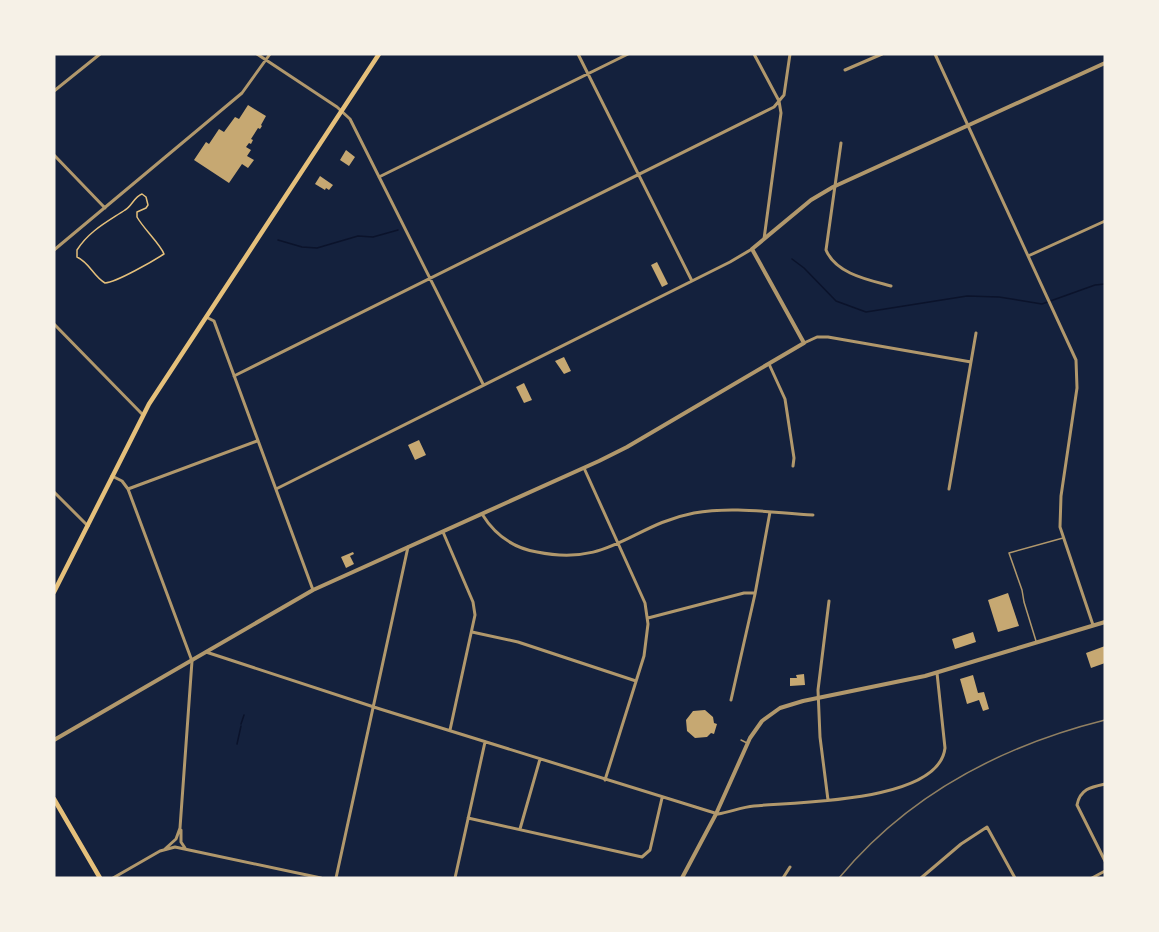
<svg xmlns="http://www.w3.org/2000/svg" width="1159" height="932" font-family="'Noto Sans',sans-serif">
  <rect width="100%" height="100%" fill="#14213d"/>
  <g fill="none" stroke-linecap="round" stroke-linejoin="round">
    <!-- stream -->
    <path stroke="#0b132b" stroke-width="1.5" d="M278,240L302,247L317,248L358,236L373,237L398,230
      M792,259L804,268L836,301L866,312L967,296L999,297L1042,304L1095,285L1105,284
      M241,724L244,715
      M237,744L241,726"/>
  </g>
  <!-- building -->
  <path fill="#c6a872" d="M248,105L266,116L261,125L262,126L260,129L258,128L251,139L253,140L251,144L249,143L246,147L251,150L247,156L254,160L248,168L242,164L229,183L194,160L206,142L209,144L219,129L224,132L235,117L239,119Z
    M346,150L355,157L349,166L340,160Z
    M320,176L333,185L329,190L326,188L325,190L315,184Z
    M657,262L668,284L662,287L651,265Z
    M564,357L571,371L564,374L555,361Z
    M524,383L532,400L524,403L516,387Z
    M419,440L426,455L415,460L408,445Z
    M353,552L354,554L350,556L354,564L346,568L341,557Z
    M1008,593L1019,626L998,632L988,600Z
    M973,632L976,642L955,649L952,639Z
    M1105,646V663L1091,668L1086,653Z
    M804,674L805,685L790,686V678H797L796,675Z
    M973,675L978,693L984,692L989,709L983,711L979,700L967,704L960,679Z
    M705,710L713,717L714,723L717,724L714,734L711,733L707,737L695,738L687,731L686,720L693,711Z"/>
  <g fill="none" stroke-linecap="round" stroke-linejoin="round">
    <!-- path -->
    <path stroke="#e5c07b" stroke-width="1.5" d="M142,194L146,197L148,205L146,208L137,212V217C143,228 161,245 164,254C153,261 117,282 105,283C93,276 90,263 77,257V250C89,231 107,222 125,210C132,206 134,197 142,194Z"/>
    <!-- service -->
    <path stroke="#b1986c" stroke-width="1.5" d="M1036,641L1024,602L1022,590L1009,553L1063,538
      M741,740L747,743"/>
    <!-- minor -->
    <path stroke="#b1986c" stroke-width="3" d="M257,54L337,107L350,119L483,384
      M578,54L692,281
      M935,54L1076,360L1077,388L1061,496L1060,527L1093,625
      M845,70L882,54
      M54,91L100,54
      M841,143L826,250C836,274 869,280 891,286
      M54,155L105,208
      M379,177L628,54
      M764,239L781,113L779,101L784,95L790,54
      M54,250L242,93L270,54
      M1028,256L1105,221
      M206,317L214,321L313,590
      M54,324L143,415
      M804,343L817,337H828L971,362
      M769,364L785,399L794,458L793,466
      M234,376L774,107L779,101L754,54
      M584,468L645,603L648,624L644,656L605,780
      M112,476L122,481L128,489L257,441
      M128,489L192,661L180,828L176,839L165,849
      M276,489L730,262L752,249
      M949,489L976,333
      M54,492L88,526
      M482,514C495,535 513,548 537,552C611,567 631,525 694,513C733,506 774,513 813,515
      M443,532L473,602L475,615L450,730
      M648,618L744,593H754
      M472,632L518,642L636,681
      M206,652L380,709L718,814C730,812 742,807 754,806C795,802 939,803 945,748L937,673
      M731,700L755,594L770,512
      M1105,784C1091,787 1080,789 1077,805L1105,861
      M828,800L820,737L818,690L829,601
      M468,818L642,857L650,850L662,798
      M520,829L540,759
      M181,830V842L185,848
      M113,878L160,851L175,847L321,878
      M336,878L408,547
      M455,878L485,742
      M783,878L790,867
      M921,878L961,844L987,827L1015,878
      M1092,878L1105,871"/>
    <!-- tertiary -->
    <path stroke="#b1986c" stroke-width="4" d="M54,740L313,590L599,461L627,447L804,343L752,249L811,200L833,187L1105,63
      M682,878L716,814L750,738L762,721L780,708L803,701L925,676L1105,622"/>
    <!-- secondary -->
    <path stroke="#e5c07b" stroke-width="4.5" d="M54,592L149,404L379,54
      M54,799L100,878"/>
    <!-- rail -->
    <path stroke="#918062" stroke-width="1.5" d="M839,878C908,795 1001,746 1105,720"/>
  </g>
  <!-- border -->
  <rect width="1159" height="932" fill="none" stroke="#f6f1e7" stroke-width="111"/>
</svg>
